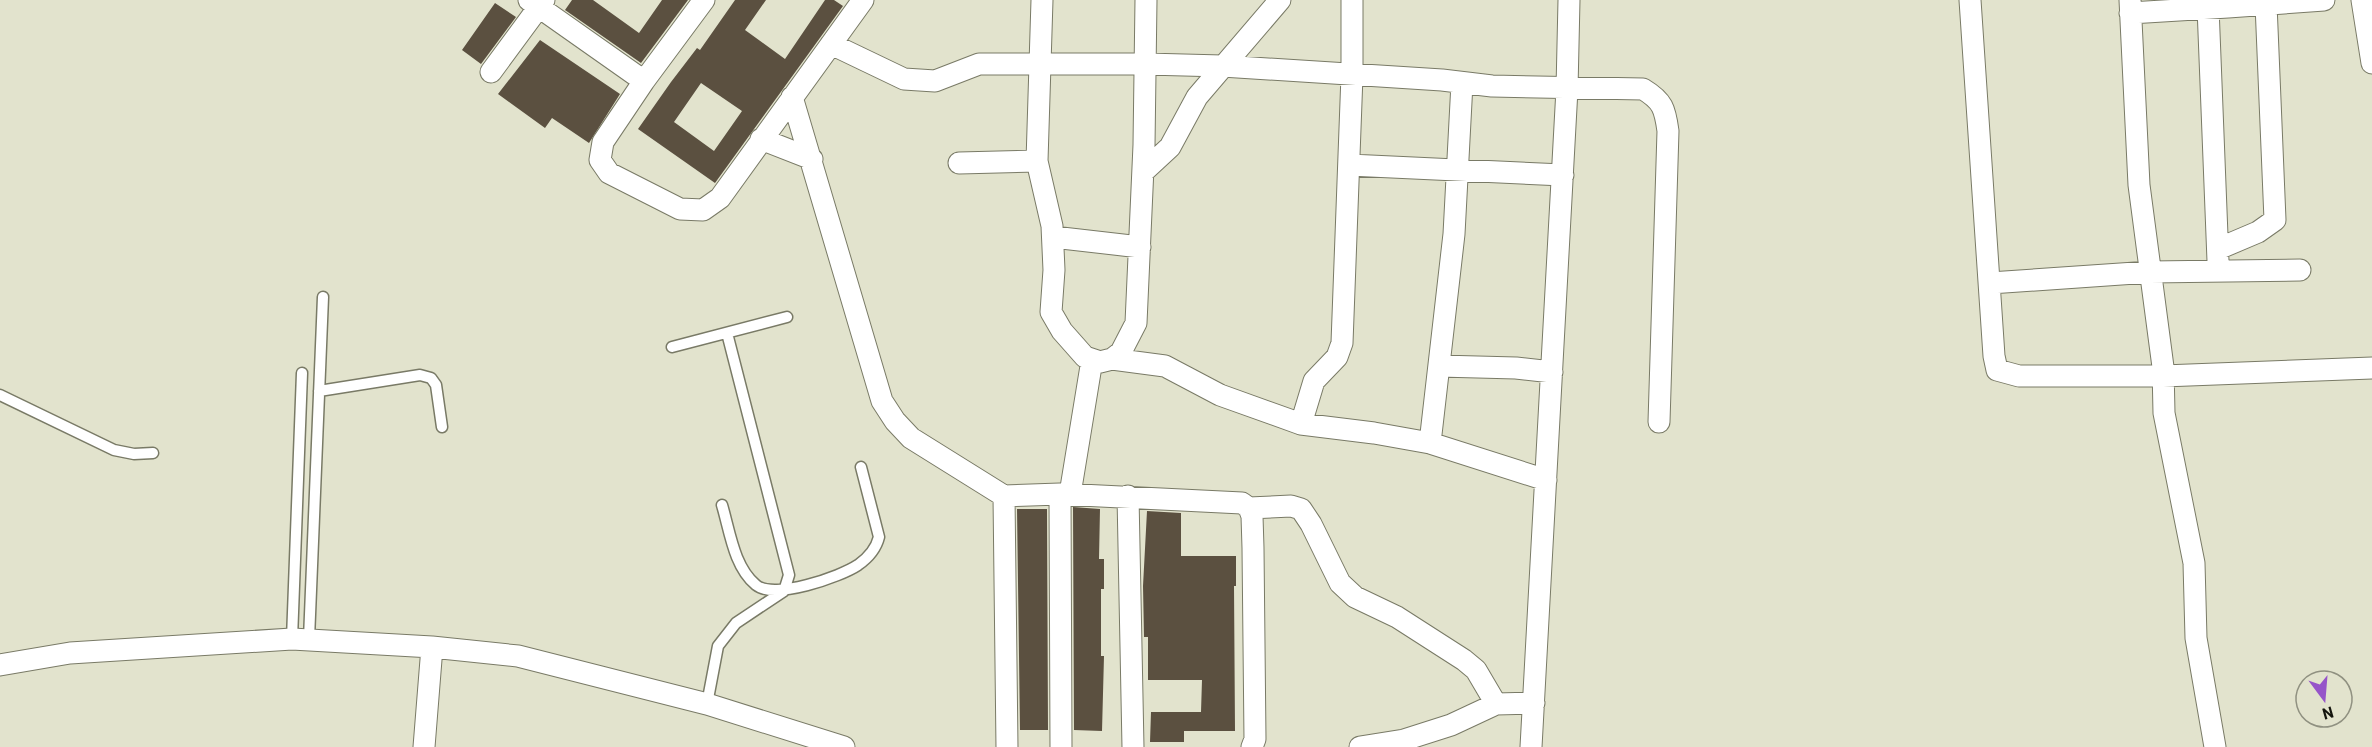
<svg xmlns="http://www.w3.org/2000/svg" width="2372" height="747" font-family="Barlow,sans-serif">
  <rect width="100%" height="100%" fill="#e2e3cd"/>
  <!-- building -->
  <path fill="#5b5040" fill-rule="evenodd" d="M572,0H593L639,33L662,0H688L641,63L565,10Z
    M735,0H766L745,30L785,59L825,0H834L843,6L715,183L638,129L671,82L697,48L700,50ZM701,83L742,111L714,151L674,122Z
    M495,3L516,17L481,64L462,50Z
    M540,40L620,94L589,143L552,118L545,128L498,94Z
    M1073,507L1100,509L1099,559H1104V589H1101V656H1104L1102,731L1074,730Z
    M1017,509H1047L1048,730H1020Z
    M1147,511L1181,513V556H1236V586H1234L1235,731H1184V742H1150L1151,712H1201L1202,680H1148V637H1144L1143,586Z"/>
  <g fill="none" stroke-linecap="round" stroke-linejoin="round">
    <defs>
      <path id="lane" d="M672,347L787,317
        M319,391L420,375L431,378L436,385L442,427
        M0,395L114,450L134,454L153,453
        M722,505C730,532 734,567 756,585C774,600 840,577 858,565C868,558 876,549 879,537L861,467
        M292,639L302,373
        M309,639L323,297
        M707,704L718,646L736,623L784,591L789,575L727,333"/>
      <path id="street" d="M529,0L644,81
        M704,0L644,81L603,142L600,160L609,173L680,209L703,210L720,198L863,0
        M1042,0L1037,161L1052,226L1054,270L1051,312L1062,331L1085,357L1100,362L1112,359L1121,352L1136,323L1144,145L1146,0
        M1970,0L1994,356L1997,370L2019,376H2163L2372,368
        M2130,0L2139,185L2163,367L2164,413L2194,563L2196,638L2215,747
        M2362,0L2372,63
        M2208,7L2218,261
        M2228,7L2324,0
        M2130,13L2228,7V0
        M831,44L904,79L935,81L979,64H1146L1222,66L1442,80L1492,86L1643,89C1663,101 1665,109 1668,131L1659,422
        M491,72L544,0
        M792,97L882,401L895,421L911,438L1004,496L1060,494L1242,503L1249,508L1252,516L1253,548L1255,739L1252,747
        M761,139L812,159
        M959,163L1037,161
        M1349,165L1563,175
        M1143,172L1170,147L1197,97L1280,0
        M1053,237L1140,247
        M2218,249L2258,232L2275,220L2266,4
        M1990,283L2150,272L2300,270
        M1112,359L1165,366L1220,395L1301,424L1374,433L1430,443L1546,480
        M1439,366L1516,368L1552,372
        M1301,424L1314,381L1337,357L1342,343L1352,75V0
        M1430,443L1454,234L1462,83
        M1060,494L1061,747
        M1070,494L1092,360
        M1004,496L1007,747
        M1128,496L1133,747
        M1249,508L1291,506L1301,509L1311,524L1340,583L1355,597L1397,617L1464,660L1476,670L1496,704
        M0,665L70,653L292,639L432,647L518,656L707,704L844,747
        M424,747L432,647
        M1360,747L1404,740L1451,725L1496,704L1534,703
        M1531,747L1567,89L1569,0"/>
    </defs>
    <!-- lane casing -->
    <use href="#lane" stroke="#797a66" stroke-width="13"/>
    <!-- street casing -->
    <use href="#street" stroke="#797a66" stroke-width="23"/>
    <!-- lane -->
    <use href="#lane" stroke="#fff" stroke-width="10"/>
    <!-- street -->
    <use href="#street" stroke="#fff" stroke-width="21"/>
  </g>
  <!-- north arrow -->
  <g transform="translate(2324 699) rotate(164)"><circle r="28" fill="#e2e3cd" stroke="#909181" stroke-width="1.5"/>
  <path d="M0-4.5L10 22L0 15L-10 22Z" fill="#9654c9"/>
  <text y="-9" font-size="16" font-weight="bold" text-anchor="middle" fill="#15150e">N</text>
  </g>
</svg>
